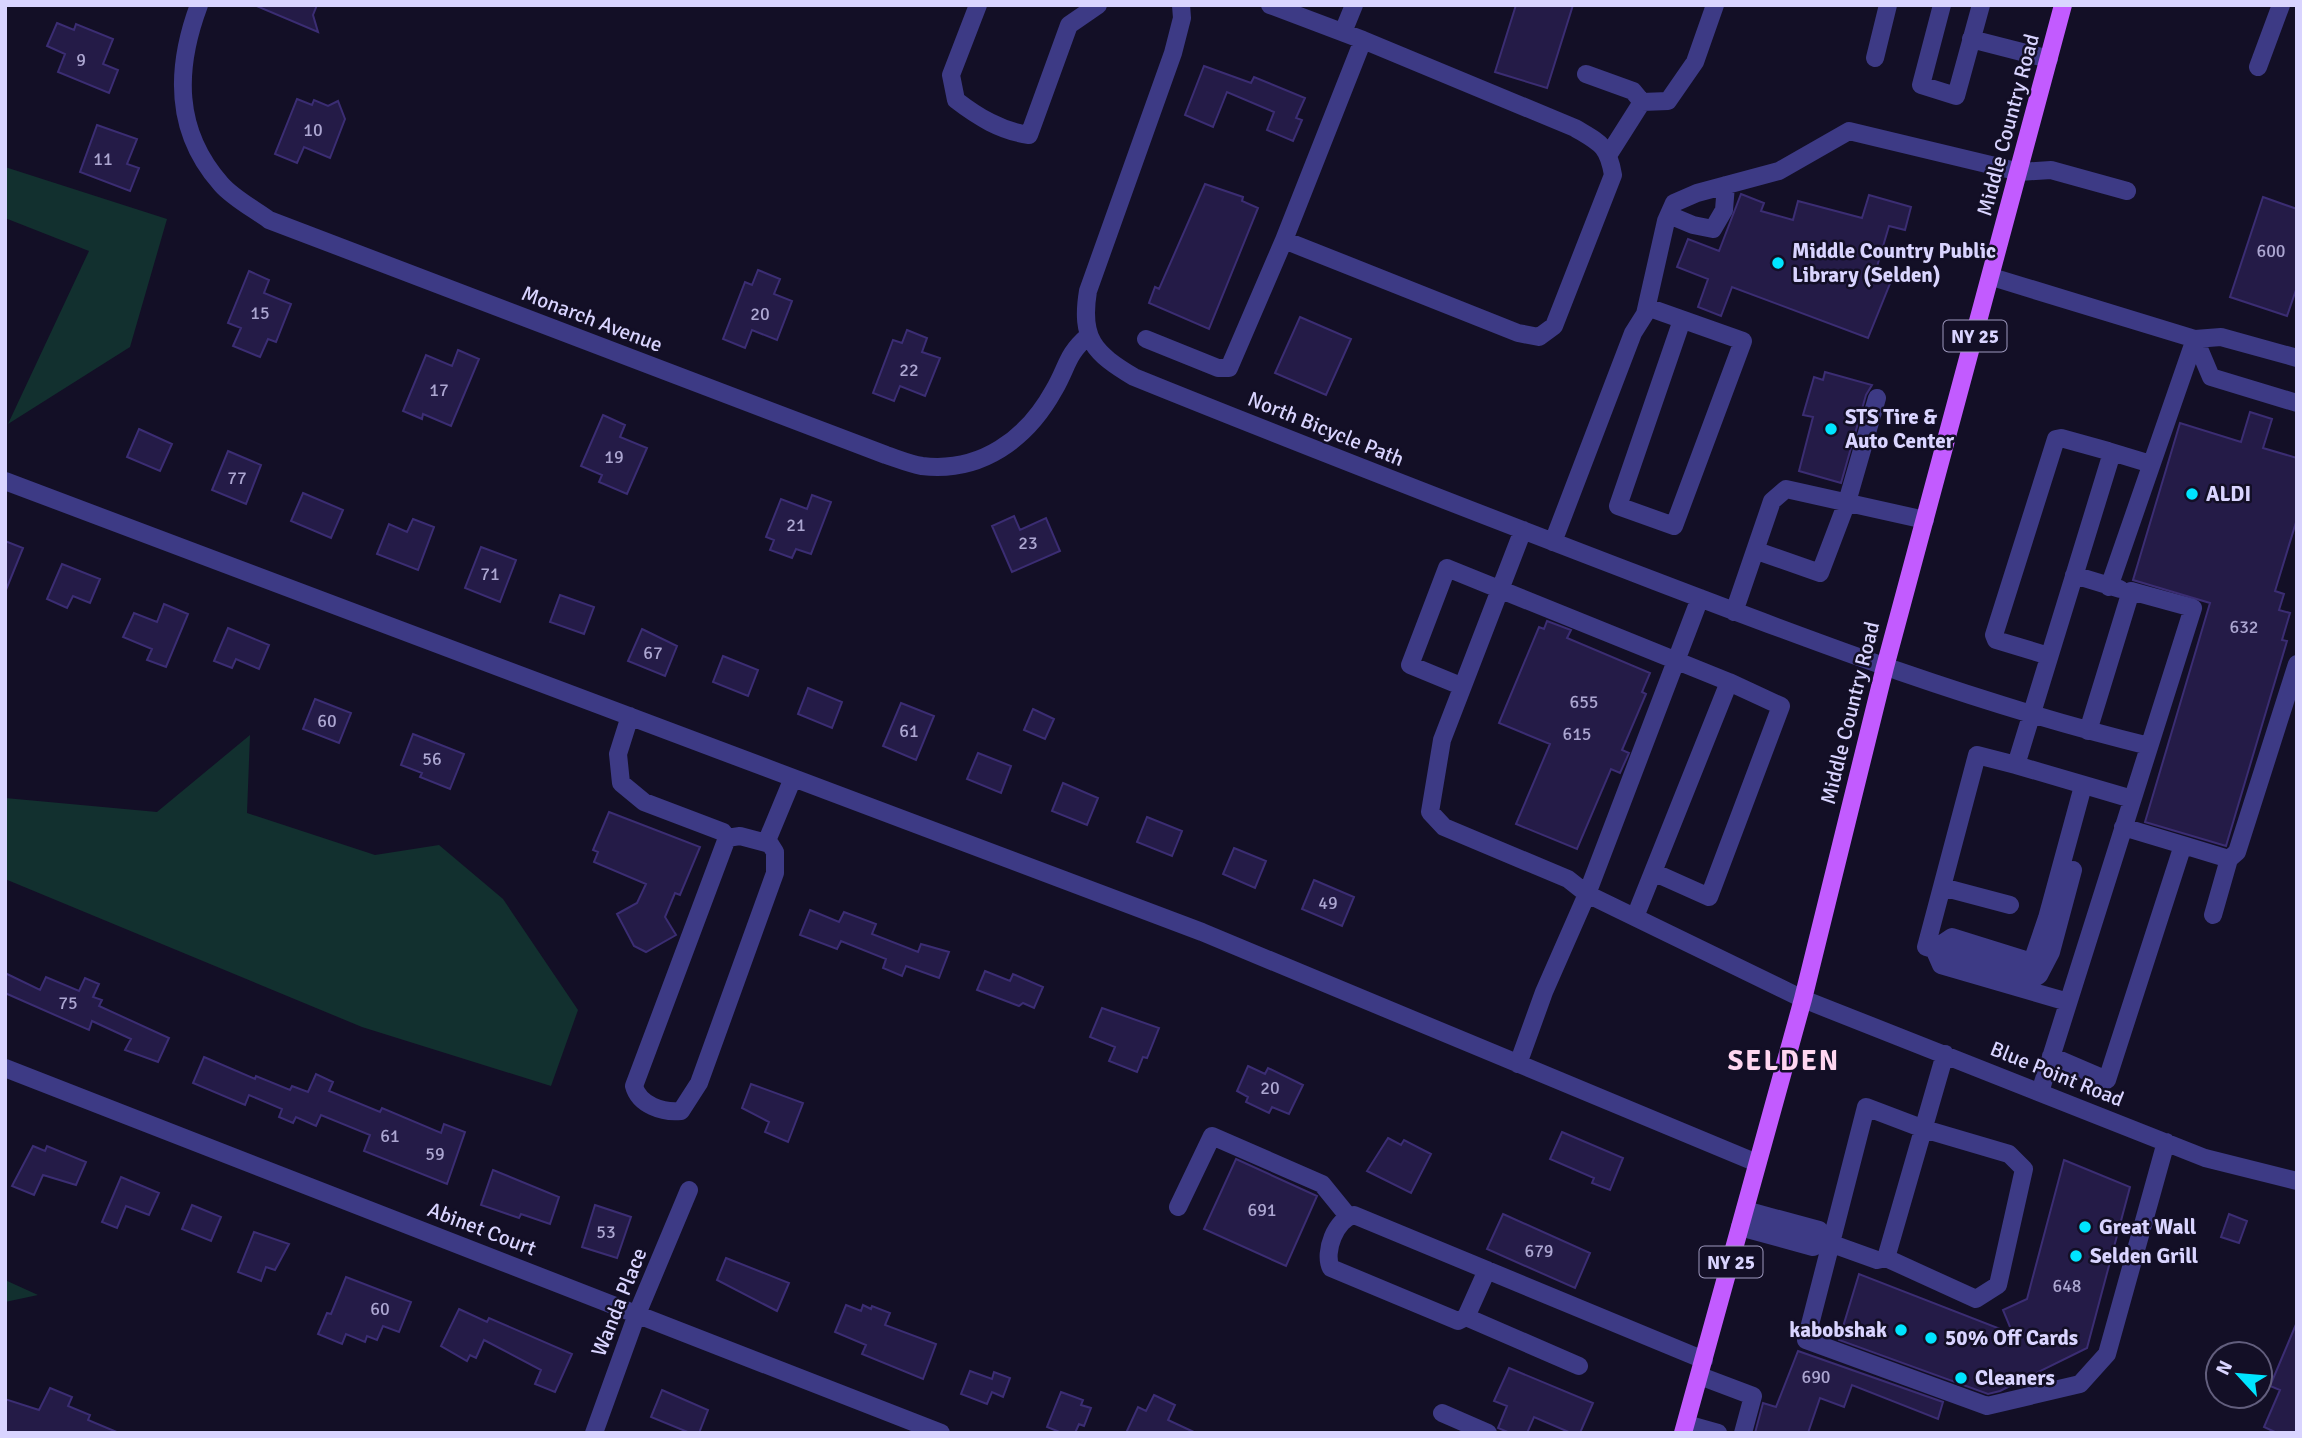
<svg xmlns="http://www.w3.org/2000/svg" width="2302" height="1438" font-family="Signika,sans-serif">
  <rect width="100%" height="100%" fill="#130f26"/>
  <!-- green -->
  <path fill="#12302f" d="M5,167L167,219L130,347L8,424L89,251L5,218Z
    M250,735L247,813L375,855L439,845L503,899L578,1010L551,1086L362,1027L5,879V798L157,812Z
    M5,1280L38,1295L5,1302Z"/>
  <!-- building -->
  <path fill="#241b47" stroke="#3b2d73" stroke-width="2" d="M254,5H317L313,15L318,32Z
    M1516,5H1573L1547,88L1495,72Z
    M57,23L74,30L76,24L113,39L103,64L118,70L109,93L58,72L65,54L47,46Z
    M1204,66L1251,83L1254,77L1305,98L1296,118L1302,120L1293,141L1267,130L1274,112L1227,92L1213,127L1185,115Z
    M297,99L312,105L314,100L328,106L338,101L345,119L330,158L304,147L297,163L275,154Z
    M97,125L137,139L127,164L139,168L130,191L80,172Z
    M1205,184L1243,197L1242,201L1258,208L1209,329L1149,303L1155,287L1159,289Z
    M1741,194L1764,203L1761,211L1793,220L1798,201L1862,218L1869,195L1911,207L1905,230L1889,226L1876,270L1893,276L1868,338L1732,287L1721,316L1698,307L1708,279L1677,267L1688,239L1719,251Z
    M2263,197L2297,209V287L2287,316L2230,297Z
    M758,270L780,279L774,294L792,301L777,340L752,330L745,348L723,339L745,282L752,285Z
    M249,271L269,280L264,293L291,304L276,342L268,339L260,357L233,346L241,328L228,323Z
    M1300,317L1351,339L1326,395L1275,373Z
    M907,330L927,338L922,352L940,358L925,396L900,386L894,401L873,393L893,340L902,343Z
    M458,350L479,359L451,426L423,414L422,419L403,411L426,355L452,366Z
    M1825,372L1872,385L1866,395L1841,483L1799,471L1813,417L1803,415L1814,377L1823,380Z
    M2250,412L2272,419L2263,448L2297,458V519L2275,591L2284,594L2279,610L2290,613L2282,640L2287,641L2226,846L2145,822L2210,603L2133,580L2180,423L2241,442Z
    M603,415L625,425L620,437L647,448L627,494L599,482L602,475L581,466Z
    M139,429L172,444L160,471L127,457Z
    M228,451L261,465L246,504L212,490Z
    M303,493L343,510L331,538L291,521Z
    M812,495L831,502L811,554L796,549L792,558L770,550L774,540L766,537L781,499L807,509Z
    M1014,516L1020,530L1046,518L1060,551L1012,572L992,526Z
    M413,519L434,527L418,570L377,554L389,524L407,532Z
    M5,541L23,548L6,590H5Z
    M481,547L516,560L500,602L465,588Z
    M62,564L100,579L90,603L73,596L67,608L47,599Z
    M560,595L594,607L584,634L550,622Z
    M164,604L188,614L166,667L147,660L152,649L123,637L134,613L157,622Z
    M1547,621L1571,630L1567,638L1650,673L1642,692L1646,694L1622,750L1629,753L1620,773L1611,769L1577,849L1516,824L1550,744L1499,723L1539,627L1544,629Z
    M228,628L269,645L259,669L236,659L232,668L214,661Z
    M642,629L677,646L665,676L628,661Z
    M723,656L758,670L748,696L713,682Z
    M808,688L842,702L832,728L798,714Z
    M315,699L351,713L339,743L303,729Z
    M901,703L934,716L916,760L883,746Z
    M1033,709L1054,719L1045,739L1024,730Z
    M413,734L464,754L450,789L420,777L422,773L401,765Z
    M978,753L1011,766L1001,793L967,779Z
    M1063,783L1098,798L1087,825L1052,811Z
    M609,812L700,847L680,895L675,893L665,917L676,935L646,952L634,946L617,914L637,903L646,884L594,862L598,852L593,850Z
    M1147,817L1182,831L1172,856L1137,842Z
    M1234,848L1266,861L1255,888L1223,874Z
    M1314,880L1354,897L1342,926L1302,909Z
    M810,910L839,922L844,912L876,924L872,934L918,952L921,944L949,952L939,978L906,966L902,976L883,968L886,959L841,941L837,949L800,935Z
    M985,971L1010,981L1013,974L1043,987L1034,1008L1023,1003L1019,1006L977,990Z
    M5,973L40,990L46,977L79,991L85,978L99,984L93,997L102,1000L99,1006L169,1038L158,1062L125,1050L131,1039L92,1021L89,1030L5,993Z
    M1102,1008L1159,1028L1147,1058L1143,1057L1137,1072L1109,1061L1115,1047L1090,1037Z
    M204,1057L255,1079L256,1076L290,1090L292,1086L308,1092L316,1074L333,1082L329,1091L380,1112L382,1108L441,1133L444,1124L465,1132L447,1184L364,1151L370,1135L321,1115L316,1126L296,1117L293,1123L279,1117L282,1109L249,1095L245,1105L193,1083Z
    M1248,1066L1265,1074L1268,1068L1303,1085L1289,1114L1272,1107L1269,1113L1246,1102L1248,1097L1237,1091Z
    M751,1084L803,1103L788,1142L765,1132L769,1122L742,1108Z
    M1562,1132L1623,1158L1610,1190L1592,1183L1594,1178L1550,1159Z
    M1388,1138L1401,1145L1404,1140L1431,1154L1411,1193L1367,1171Z
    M33,1146L45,1151L47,1146L86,1162L76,1185L43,1175L34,1195L12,1186Z
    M1236,1159L1317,1196L1286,1266L1204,1229Z
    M2064,1160L2130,1187L2087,1348L2000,1391L1988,1394L1839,1340L1859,1274L2013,1334L2003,1310L2027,1299Z
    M493,1170L559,1197L550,1224L521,1214L519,1218L481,1205Z
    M121,1177L159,1193L149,1215L126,1206L117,1228L102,1222Z
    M192,1205L221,1217L211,1241L182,1229Z
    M595,1205L631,1217L617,1258L582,1247Z
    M1503,1214L1590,1253L1575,1288L1487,1249Z
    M2229,1214L2247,1221L2239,1243L2221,1237Z
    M254,1232L289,1244L275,1270L266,1267L261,1281L238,1272Z
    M726,1258L789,1283L777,1311L717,1280Z
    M346,1277L411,1302L399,1332L383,1326L377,1340L367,1336L365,1342L346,1334L342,1344L318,1334L327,1313L331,1314Z
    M846,1305L861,1311L863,1305L871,1309L872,1306L890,1313L885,1325L936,1344L923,1379L862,1354L866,1345L835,1332Z
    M459,1309L487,1322L489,1318L572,1354L555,1392L535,1384L541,1370L484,1340L476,1358L470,1355L467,1361L441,1346Z
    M2297,1322V1433H2277L2264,1427L2280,1390L2270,1386Z
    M1798,1351L1943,1402L1938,1419L1852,1385L1844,1407L1820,1398L1808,1433H1755L1763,1403L1776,1407Z
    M1509,1368L1593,1403L1580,1433H1571L1534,1417L1527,1433H1510L1498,1428L1507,1406L1494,1401Z
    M970,1371L992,1379L994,1372L1010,1378L1003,1397L992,1392L987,1404L961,1394Z
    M50,1388L72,1397L68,1406L90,1415L88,1420L119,1433H5V1399L39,1410Z
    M662,1390L708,1410L699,1433H690L651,1417Z
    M1061,1392L1083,1400L1081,1405L1091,1408L1084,1426L1079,1424L1075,1433H1062L1047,1427Z
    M1154,1395L1175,1405L1168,1420L1196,1433H1126L1138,1407L1146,1411Z"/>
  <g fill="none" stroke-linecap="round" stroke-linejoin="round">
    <!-- minor -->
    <path stroke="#3d3a85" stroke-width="18" d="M199,5C175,69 174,131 221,184C233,198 254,209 269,220L886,455C898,459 910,464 922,466C981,473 1027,439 1054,390C1068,366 1066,355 1088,336
      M978,5L951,75L956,100C978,117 1001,131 1029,135L1069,25L1098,5
      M1181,5L1182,18L1173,53L1088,291C1080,339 1094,353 1134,377C1307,447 1480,514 1655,581C1817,643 1980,705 2149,746
      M1942,5L1921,85L1956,96L1981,5
      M1343,32L1354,5
      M1971,39L2049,59
      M1875,58L1888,5
      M2258,67L2281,5
      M1586,74L1633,91L1642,102
      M1609,154L1642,102L1668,101L1695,62L1715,5
      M1669,215L1693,225L1713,229L1724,210L1726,185
      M1284,240L1518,333L1539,337L1554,326L1613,175C1608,145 1600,143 1575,128L1363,40
      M1992,277L2195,339L2221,337L2297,358
      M1647,307L1743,341L1674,526L1618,506L1682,320
      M1146,339L1218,368H1229L1284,240L1363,40L1270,5
      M2195,339L2211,377L2297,403
      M2108,451L2151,464
      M5,481L1202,932L1757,1163
      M1523,530L1442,740L1430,812L1444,827L1568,879L1587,894L1700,598
      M1553,542L1633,333L1645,314L1666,221L1674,203L1697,193L1779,171L1849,131L2020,172L2051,170L2127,191
      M1757,551L1820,573L1847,502L1877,398
      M2074,575L2120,589
      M2109,587L2195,339
      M1734,612L1772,501L1786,489L1925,520
      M2049,656L1996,640L1994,635L2056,439L2061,438L2108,451L2111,456L2016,765L1977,755L1926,947L2011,973L2032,962L2047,918L2083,786
      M1461,686L1410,665L1447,568L1729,682
      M630,716L618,754L621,783L644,802L723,832L727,838L634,1086C639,1105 663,1113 681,1111L699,1083L775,873V852L770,844L740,836L727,838
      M2016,765L2132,799
      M766,843L793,778
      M2183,845L2229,859L2237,852L2297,664
      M1942,887L2010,905
      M2213,915L2229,859
      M1635,917L1729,682L1781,706L1709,897L1653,872
      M1934,949L1941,965L2068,1002
      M1934,949L1952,937L2032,962
      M2020,988L2039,975L2051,952L2073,870
      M2051,1056L2107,1080L2183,845L2123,827
      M1518,1064L1544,992L1587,894L1803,999L2205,1158L2297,1181
      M5,1068L941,1433
      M2040,1092L2193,608L2131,591L2088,731
      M1178,1207L1212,1136L1322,1184L1348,1216
      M1745,1210L1819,1230L1824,1241L1877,1260L1886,1258L1945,1054
      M1740,1227L1813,1247L1824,1241
      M1886,1258L1976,1299L1998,1285L2024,1169L2009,1154L1924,1129L1866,1107L1806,1340L1987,1406L2080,1384L2107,1354L2166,1142
      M1487,1270L1466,1317L1458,1321L1331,1268C1323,1252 1336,1219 1354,1215L1704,1360
      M1466,1317L1579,1366
      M1700,1376L1753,1396L1743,1433
      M1442,1413L1488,1433
      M1686,1424L1718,1433
      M594,1433L637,1314L689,1190"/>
    <!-- major -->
    <path stroke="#c25bff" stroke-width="18" d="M1683,1433L1803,999L1885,667L2063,5"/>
  </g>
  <!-- markers -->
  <g fill="#00e5ff" stroke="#130f26" stroke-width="2.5">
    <circle cx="1778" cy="263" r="7"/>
    <circle cx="1831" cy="429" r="7"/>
    <circle cx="2192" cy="494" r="7"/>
    <circle cx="2085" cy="1227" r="7"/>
    <circle cx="2076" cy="1256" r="7"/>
    <circle cx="1901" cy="1330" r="7"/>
    <circle cx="1931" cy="1338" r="7"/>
    <circle cx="1961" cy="1378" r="7"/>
  </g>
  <g text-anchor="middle" stroke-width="5" stroke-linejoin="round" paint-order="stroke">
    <!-- number labels -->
    <g font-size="18" fill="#aca6d1">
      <text x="81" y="66">9</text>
      <text x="313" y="136">10</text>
      <text x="103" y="165">11</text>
      <text x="2271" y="257">600</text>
      <text x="260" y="319">15</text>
      <text x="760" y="320">20</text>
      <text x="909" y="376">22</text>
      <text x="439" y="396">17</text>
      <text x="614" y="463">19</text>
      <text x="237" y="484">77</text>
      <text x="796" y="531">21</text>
      <text x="1028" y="549">23</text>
      <text x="490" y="580">71</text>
      <text x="2244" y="633">632</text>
      <text x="653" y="659">67</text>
      <text x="1584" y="708">655</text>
      <text x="327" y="727">60</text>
      <text x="909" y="737">61</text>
      <text x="1577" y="740">615</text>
      <text x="432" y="765">56</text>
      <text x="1328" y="909">49</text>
      <text x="68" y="1009">75</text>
      <text x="1270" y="1094">20</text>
      <text x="390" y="1142">61</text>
      <text x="435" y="1160">59</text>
      <text x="1262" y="1216">691</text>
      <text x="606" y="1238">53</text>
      <text x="1539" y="1257">679</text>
      <text x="2067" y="1292">648</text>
      <text x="380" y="1315">60</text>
      <text x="1816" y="1383">690</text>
    </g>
    <!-- shield labels -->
    <g fill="#130f26" stroke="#9e99be" stroke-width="2">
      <rect x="1943.5" y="320.5" width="63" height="31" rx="5"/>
      <rect x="1699.5" y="1246.5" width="63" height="31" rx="5"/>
    </g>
    <g font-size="19" font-weight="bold" fill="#d9d4ff">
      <text x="1975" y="343">NY 25</text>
      <text x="1731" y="1269">NY 25</text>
    </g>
    <!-- street labels -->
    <g font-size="21" fill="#d9d4ff" stroke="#130f26">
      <text transform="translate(2008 125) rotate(-75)" y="7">Middle Country Road</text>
      <text transform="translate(592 319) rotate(21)" y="7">Monarch Avenue</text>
      <text transform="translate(1326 429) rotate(22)" y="7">North Bicycle Path</text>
      <text transform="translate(1850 713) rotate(-76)" y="7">Middle Country Road</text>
      <text transform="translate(2057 1074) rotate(22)" y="7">Blue Point Road</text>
      <text transform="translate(482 1229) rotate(21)" y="7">Abinet Court</text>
      <text transform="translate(619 1302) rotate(-68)" y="7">Wanda Place</text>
    </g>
    <!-- poi labels -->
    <g font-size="21" font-weight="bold" fill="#d9d4ff" stroke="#130f26" text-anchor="start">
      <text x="1792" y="258">Middle Country Public<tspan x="1792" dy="24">Library (Selden)</tspan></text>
      <text x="1845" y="424">STS Tire &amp;<tspan x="1845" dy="24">Auto Center</tspan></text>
      <text x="2206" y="501">ALDI</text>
      <text x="2099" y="1234">Great Wall</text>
      <text x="2090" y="1263">Selden Grill</text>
      <text x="1887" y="1337" text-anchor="end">kabobshak</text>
      <text x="1945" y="1345">50% Off Cards</text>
      <text x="1975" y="1385">Cleaners</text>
    </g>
    <!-- district labels -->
    <g font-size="28" font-weight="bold" letter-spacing="2" fill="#ffd6f0" stroke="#130f26">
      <text x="1784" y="1070">SELDEN</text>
    </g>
  </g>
  <!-- border -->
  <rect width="2302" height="1438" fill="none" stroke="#d9d4ff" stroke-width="14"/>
  <!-- north arrow -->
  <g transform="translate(2239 1375) rotate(296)"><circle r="33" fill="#130f26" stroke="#625e7d" stroke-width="2"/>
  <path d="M0-5L12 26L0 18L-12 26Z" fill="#00e5ff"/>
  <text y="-10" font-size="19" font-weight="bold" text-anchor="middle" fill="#d9d4ff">N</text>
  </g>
</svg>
